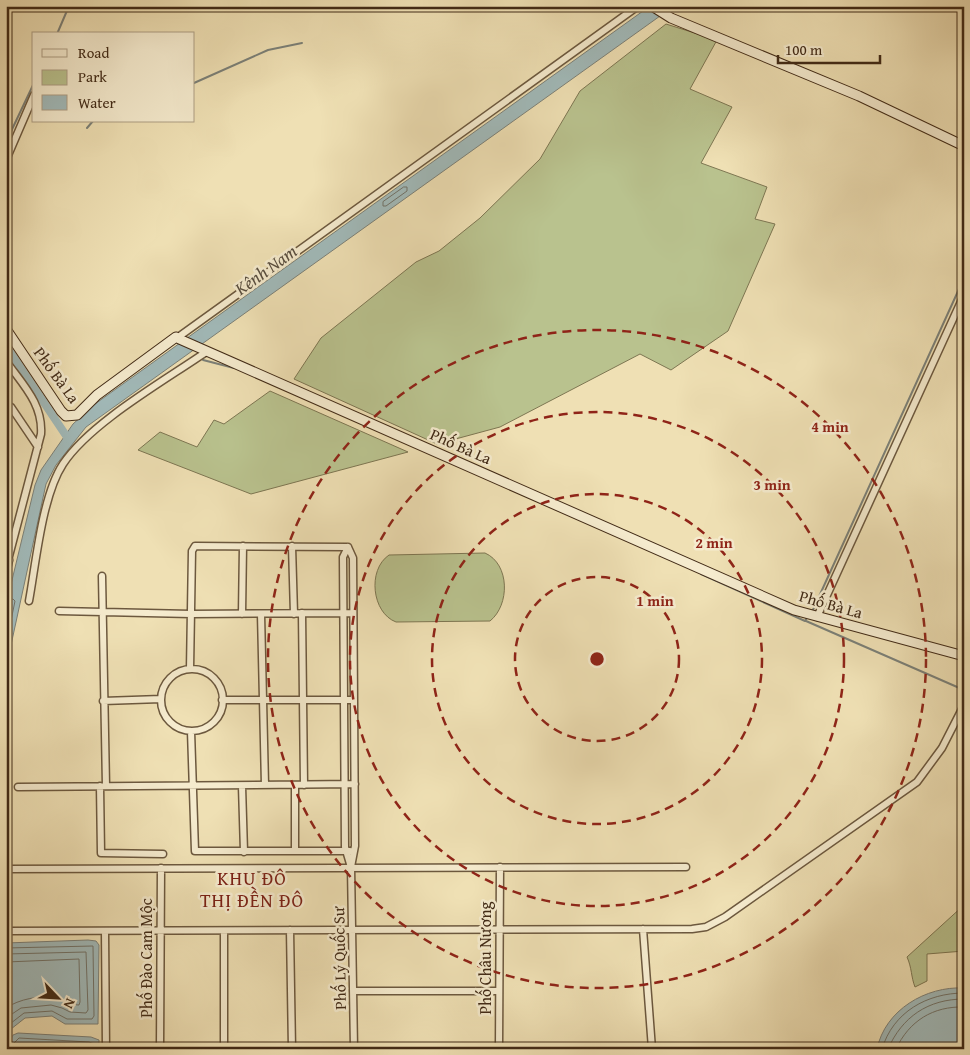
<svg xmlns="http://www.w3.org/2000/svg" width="970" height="1055" font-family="'Gentium Book Plus',serif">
  <rect width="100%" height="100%" fill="#efe0b4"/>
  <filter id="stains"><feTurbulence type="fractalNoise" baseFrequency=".004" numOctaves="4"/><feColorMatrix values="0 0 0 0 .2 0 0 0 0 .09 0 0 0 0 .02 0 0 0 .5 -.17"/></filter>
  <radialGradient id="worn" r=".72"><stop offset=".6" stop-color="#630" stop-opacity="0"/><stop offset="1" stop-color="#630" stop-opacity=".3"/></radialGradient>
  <!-- green -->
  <path fill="#b9c28e" stroke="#7d7652" d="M666,24L717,40L690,89L732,107L701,163L767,187L755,219L775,224L728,331L671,370L640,354L500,427L437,444L294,379L321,338L416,262L439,251L480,218L540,159L580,91Z
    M270,391L408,452L251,494L138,450L160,432L197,447L214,420L224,424Z
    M485,553C510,564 510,605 490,621L396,622C372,613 367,570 389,555Z
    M964,905V951L927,954V981L915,987C911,977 912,968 907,957Z"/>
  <!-- water -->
  <path fill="#a1baba" stroke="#7b8078" d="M650,6H674L86,427L56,465L46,484L6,668V605L35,485L41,470L73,424L95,404Z
    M88,940L96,941L99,945L98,1024H65L52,1016L25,1018L6,1033V943Z
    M964,988V1049H877C885,1010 926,986 964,988Z
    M18,1033L91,1037L99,1040V1049H6L13,1035Z"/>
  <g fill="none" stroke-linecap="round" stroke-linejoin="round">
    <!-- shore -->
    <path stroke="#717268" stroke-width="1" d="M404,187H407V191L386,206H383V202Z
      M6,600L13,599L15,601L6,645
      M6,948L93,946L94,1016L92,1019H67L52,1011L24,1013L6,1027
      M6,954L86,952L88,1010L86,1013L70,1012L62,1008L51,1005L21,1008L6,1018
      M6,962L79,959L80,1002L79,1005C70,1005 64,1000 56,998C40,995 19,999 6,1008
      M6,1047L11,1046L19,1038L89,1042L94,1044V1049
      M17,1049L22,1044L88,1049
      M882,1049C893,1012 927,993 964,993
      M888,1049C902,1017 928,999 964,999
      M896,1049C909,1021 933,1006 964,1007"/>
    <!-- stream -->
    <path stroke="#7b8078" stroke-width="2" d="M57,34L69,6
      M194,83L268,50L302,43
      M87,128L93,121
      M6,142L34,83
      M203,360L234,368
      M701,574L794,616L805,621L808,616
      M812,612L964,278
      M806,621L964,690"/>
    <!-- canal -->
    <path stroke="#a1baba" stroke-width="8" d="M6,346L69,440"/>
    <defs>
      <path id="street" d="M6,160L34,95
        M177,338L638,6
        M6,361C23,385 43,404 41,434L8,560
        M6,404L11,407L38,447
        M292,546L294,614
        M348,547L353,558L355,846L351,867L354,1049
        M348,547L343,557L345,847L350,864
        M102,576L106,786
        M29,601C36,563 42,496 63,464C90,423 164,381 206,352
        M59,611L191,614L353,613
        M302,613L304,785
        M242,614L243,546
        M261,614L265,785
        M817,617L964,295
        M190,669L192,551L195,546L348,547
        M161 700a31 31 0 1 1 62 0a31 31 0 1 1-62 0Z
        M222,700H354
        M103,701L161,699
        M191,731L195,851H350
        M100,786L101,853L163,854
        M242,786L244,852
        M18,787L355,784
        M295,851V785
        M6,869L686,867
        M643,929L652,1049
        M290,930L292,1049
        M6,931L692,929L706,927L725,917L917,782L942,748L964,705
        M105,931L106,1049
        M224,931V1049
        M353,991H499
        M160,1049L161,868
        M499,1049L500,867"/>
      <path id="secondary" d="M652,6L671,18L859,96L964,146
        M6,329L61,411L66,416L77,415L97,395L176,337
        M177,338L794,610L964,656
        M6,569L8,560"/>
    </defs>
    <!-- street casing -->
    <use href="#street" stroke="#6c583e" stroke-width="9"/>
    <!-- secondary casing -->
    <use href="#secondary" stroke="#412a16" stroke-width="11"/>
    <!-- street -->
    <use href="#street" stroke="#f5ebce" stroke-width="6"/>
    <!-- secondary -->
    <use href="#secondary" stroke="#f5ebce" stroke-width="9"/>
  </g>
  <!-- distance rings -->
  <g fill="none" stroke="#8f2418" stroke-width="2.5" stroke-dasharray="9 6">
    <circle cx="597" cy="659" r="82"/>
    <circle cx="597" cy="659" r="165"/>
    <circle cx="597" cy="659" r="247"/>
    <circle cx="597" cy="659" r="329"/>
  </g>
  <g text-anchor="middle" stroke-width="5" stroke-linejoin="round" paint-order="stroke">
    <!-- street labels -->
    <g font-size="16" fill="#412a16" stroke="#f5ebce">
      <text transform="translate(57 375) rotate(54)" y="6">Phố Bà La</text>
      <text transform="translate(461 446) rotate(24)" y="6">Phố Bà La</text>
      <text transform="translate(831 604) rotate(16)" y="6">Phố Bà La</text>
      <text transform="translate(146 958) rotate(-90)" y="6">Phố Đào Cam Mộc</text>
      <text transform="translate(339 958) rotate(-91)" y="6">Phố Lý Quốc Sư</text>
      <text transform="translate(485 958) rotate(-90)" y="6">Phố Châu Nương</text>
    </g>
    <!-- water labels -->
    <g font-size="18" font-style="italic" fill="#594e3f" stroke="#f5ebce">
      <text transform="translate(266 270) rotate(-36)" y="6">Kênh Nam</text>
    </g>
    <!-- quarter labels -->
    <g font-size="19" letter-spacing="1" fill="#7a1f14" stroke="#f5ebce">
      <text x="252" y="885">KHU ĐÔ<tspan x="252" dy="22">THỊ ĐỀN ĐÔ</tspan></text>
    </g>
  </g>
  <circle cx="597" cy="659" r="8" fill="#8f2418" stroke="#f5ebce" stroke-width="2.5"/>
  <g font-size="15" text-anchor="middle" font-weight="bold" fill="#8f2418" stroke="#f5ebce" stroke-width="5" stroke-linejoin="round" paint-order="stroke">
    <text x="830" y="432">4 min</text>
    <text x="772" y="490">3 min</text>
    <text x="714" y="548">2 min</text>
    <text x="655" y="606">1 min</text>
  </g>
  <!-- margin -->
  <rect width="970" height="1055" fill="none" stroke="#efe0b4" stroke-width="25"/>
  <rect x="8" y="8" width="955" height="1040" fill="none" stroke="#412a16" stroke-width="2.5"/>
  <rect x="12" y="12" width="945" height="1030" fill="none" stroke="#412a16"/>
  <!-- legend -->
  <rect x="32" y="32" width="162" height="90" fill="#f5ebce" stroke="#ad9e84"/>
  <rect x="42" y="49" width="25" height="8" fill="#f5ebce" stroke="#ad9e84"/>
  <text x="78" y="58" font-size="15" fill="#412a16">Road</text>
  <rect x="42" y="70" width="25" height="15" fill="#b9c28e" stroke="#ad9e84"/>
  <text x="78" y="82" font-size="15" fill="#412a16">Park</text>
  <rect x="42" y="95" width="25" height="15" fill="#a1baba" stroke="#ad9e84"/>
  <text x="78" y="108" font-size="15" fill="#412a16">Water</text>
  <!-- north arrow -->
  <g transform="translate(58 998) rotate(115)" stroke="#f5ebce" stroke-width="4" paint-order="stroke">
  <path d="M0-4L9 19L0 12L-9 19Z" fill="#412a16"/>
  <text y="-8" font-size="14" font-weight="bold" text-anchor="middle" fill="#412a16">N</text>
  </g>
  <!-- scale -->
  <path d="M778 55v8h102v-8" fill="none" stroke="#412a16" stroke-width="2.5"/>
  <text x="785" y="55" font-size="15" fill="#412a16" stroke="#f5ebce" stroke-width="4" paint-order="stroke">100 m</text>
  <rect width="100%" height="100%" filter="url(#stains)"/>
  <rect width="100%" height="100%" fill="url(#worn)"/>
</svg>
